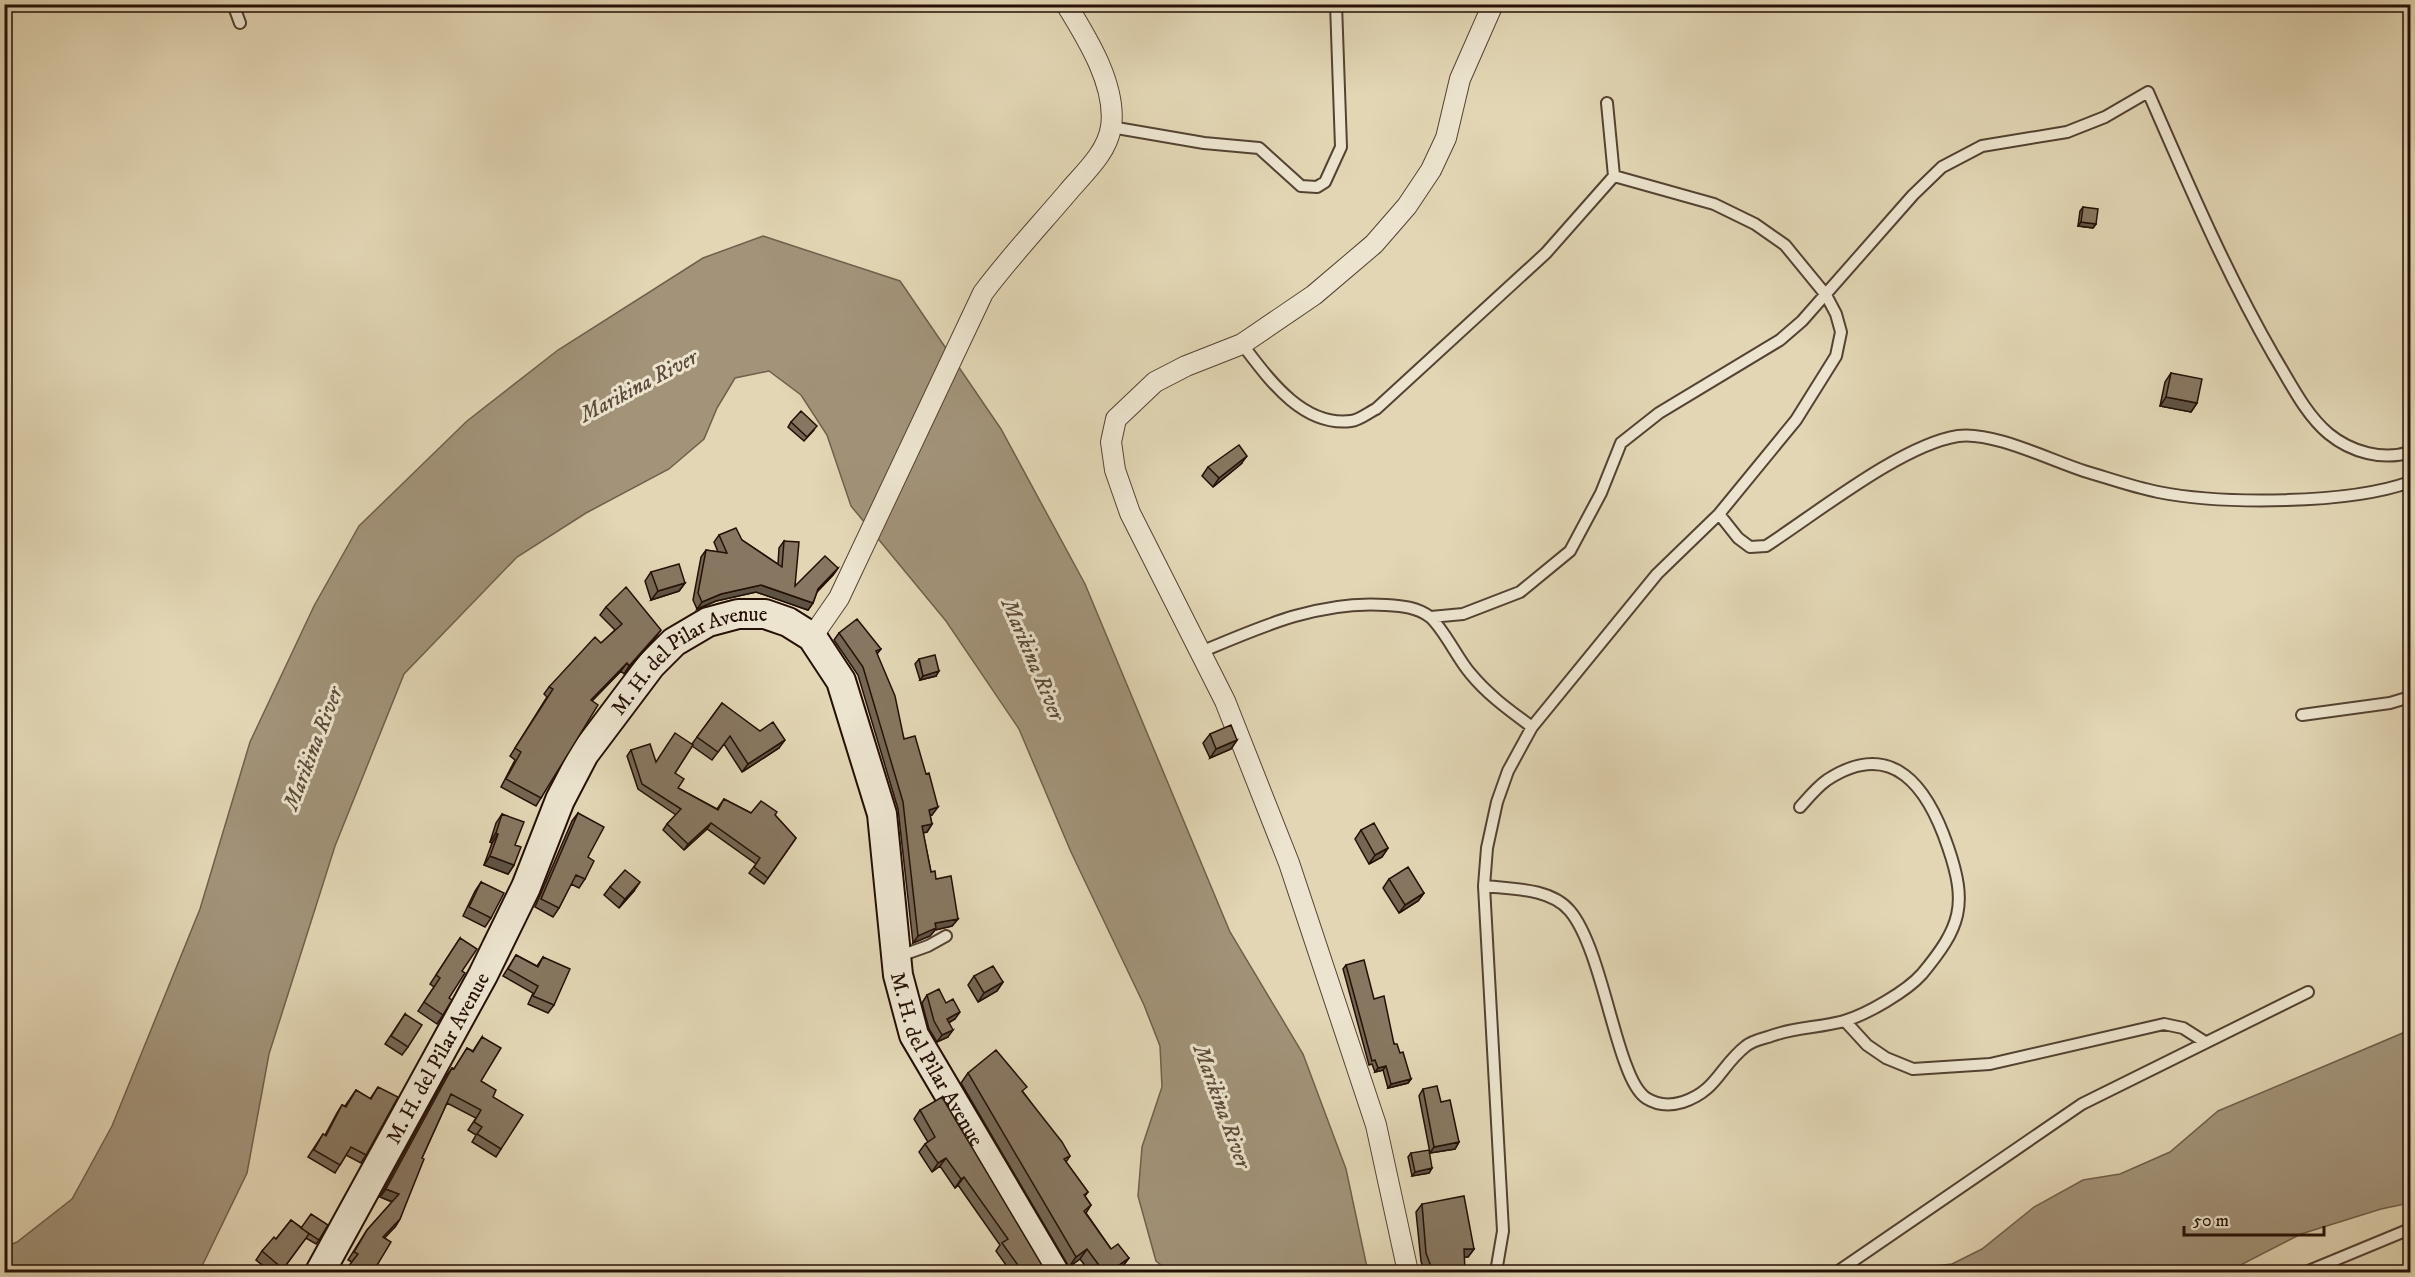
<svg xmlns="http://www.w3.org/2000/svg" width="2415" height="1277" font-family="'IM FELL DW Pica',serif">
  <rect width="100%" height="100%" fill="#e2d6b4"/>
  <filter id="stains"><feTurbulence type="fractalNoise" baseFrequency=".00333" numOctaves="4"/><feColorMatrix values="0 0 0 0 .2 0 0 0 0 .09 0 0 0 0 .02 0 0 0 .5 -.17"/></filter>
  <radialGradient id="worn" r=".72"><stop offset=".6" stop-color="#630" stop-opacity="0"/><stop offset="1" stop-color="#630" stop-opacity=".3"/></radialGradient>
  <!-- water -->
  <path fill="#a29379" stroke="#705f4b" stroke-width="1.5" d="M763,236L900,281L1001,429L1085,584L1230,932L1303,1054L1346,1169L1368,1272H1170L1156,1261L1138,1196L1142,1147L1162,1087L1160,1046L1144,1005L1071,852L1019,729L946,621L851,506L827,435L801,395L769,371L735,378L717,408L704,439L669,469L586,513L517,557L404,674L335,846L269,1054L247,1173L201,1268L196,1272H5V1247L17,1242L72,1199L112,1126L200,909L250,742L314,606L359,526L467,421L558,350L703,258Z
    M2410,1030V1203L2381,1209L2301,1234L2227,1272H1883L1952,1264L1982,1249L2034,1207L2083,1180L2120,1174L2170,1152L2218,1111Z"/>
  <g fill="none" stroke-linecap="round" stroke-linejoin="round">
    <defs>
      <path id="lane" d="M233,4L240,23
        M1111,127L1204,143L1259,148L1301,186L1317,187L1325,182L1341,147L1336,4
        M1242,344C1268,378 1302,427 1351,421C1360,420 1369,412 1376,409L1546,253L1614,176L1607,103
        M1719,514L1738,538L1750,547L1766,546C1816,514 1901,445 1958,436C1992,431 2050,460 2084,471C2108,478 2133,487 2158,492C2224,505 2349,504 2410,482
        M1431,617L1463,614L1520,592L1570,551L1601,493L1621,443L1659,413L1780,340L1802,321L1913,195L1942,167L1982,146L2067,132L2105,117L2148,92C2187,181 2225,271 2274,356C2290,382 2305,414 2329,434C2351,452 2383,461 2410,452
        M1201,652C1260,627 1320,600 1386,605C1402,606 1417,607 1430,617C1444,629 1457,658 1470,673C1488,695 1509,710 1532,727
        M2302,715L2390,703L2410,697
        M1484,886C1512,889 1551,888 1570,911C1596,942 1610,1025 1626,1065C1630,1076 1636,1091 1646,1098C1657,1105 1670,1106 1683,1102C1717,1091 1720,1066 1746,1046C1752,1041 1761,1039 1768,1037C1793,1027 1819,1028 1844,1021C1866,1015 1907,991 1922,974C1961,927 1968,905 1948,847C1928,788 1893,737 1827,780C1817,787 1808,798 1800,807
        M897,957L928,946L946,936
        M1845,1021L1867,1045L1886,1058L1913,1069L1990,1064L2164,1024L2183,1028L2205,1042
        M1496,1272L1503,1231L1484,886L1487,848L1497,802L1508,771L1532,727L1657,574L1719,514L1796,420L1836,356L1841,332L1836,314L1826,295L1785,245L1755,224L1714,204L1614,176
        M1837,1272L2082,1104L2308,992
        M2306,1272L2410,1229"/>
      <path id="street" d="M812,637L839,598L983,293C1009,258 1040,225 1068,192C1084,173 1107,153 1111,127C1117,86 1087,38 1066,4
        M1408,1272L1376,1125L1289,863L1225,701L1130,513L1115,470L1111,442L1116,419L1155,382L1186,366L1242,344L1314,295L1374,244L1407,206L1431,170L1446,138L1460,79L1493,4"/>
      <g id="secondary">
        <path id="s1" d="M320,1272L483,975L526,887L560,800L584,754L651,665L674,642L708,622L738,614H765L788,622L812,637L841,681L882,814L898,975L914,1035L1054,1272"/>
      </g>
    </defs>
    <!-- lane casing -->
    <use href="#lane" stroke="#544232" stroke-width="14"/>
    <!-- street casing -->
    <use href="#street" stroke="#544232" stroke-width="22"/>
    <!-- secondary casing -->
    <use href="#secondary" stroke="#251006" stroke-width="32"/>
    <!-- lane -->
    <use href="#lane" stroke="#ece4ce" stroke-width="10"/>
    <!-- street -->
    <use href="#street" stroke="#ece4ce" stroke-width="20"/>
    <!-- secondary -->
    <use href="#secondary" stroke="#ece4ce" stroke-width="28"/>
  </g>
  <!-- wall -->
  <path fill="#746653" stroke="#251006" stroke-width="1.5" d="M2083,207L2096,224L2093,228L2078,226L2080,211Z
    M2171,373L2197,403L2191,412L2160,406L2165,382Z
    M791,422L814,430L804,441L788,427Z
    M1241,464L1213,487L1202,476L1208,467Z
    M719,535L742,540L778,564L779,548L784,541L795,586L838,568L833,575L817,592L813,603L808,610L756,592L716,601L697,609L693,600L701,557L706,550L718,552L714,542Z
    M651,572L685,583L679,591L651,600L645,581Z
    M606,607L655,638L624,674L621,671L592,701L541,798L536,806L501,787L515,760L510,756L547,697L544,694L549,687L601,643L615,630L600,615Z
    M839,633L881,649L877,654L904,739L932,815L930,816L932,824L927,832L923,833L931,872L936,879L958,919L952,926L935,930L930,936L913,943L898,809L858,675L834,640Z
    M919,659L936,676L920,680L915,664Z
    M722,703L779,748L742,772L724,744L712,760L692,746L675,773L678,788L717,809L724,799L751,813L775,815L796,838L764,884L749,873L756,864L707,829L684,850L663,830L667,824L676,815L638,789L627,756L631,750L656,762L692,744Z
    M1210,734L1237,740L1231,749L1210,758L1203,743Z
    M578,813L588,857L585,879L579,888L571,884L559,908L553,917L535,907L572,821Z
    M502,814L515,845L514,865L508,874L484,865L492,843L490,842L496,823Z
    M1361,830L1388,848L1382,857L1369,864L1355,839Z
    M1389,879L1424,893L1418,901L1399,913L1383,888Z
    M481,882L491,918L485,927L463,916L475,891Z
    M610,887L634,891L619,908L604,895Z
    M460,938L462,971L449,998L443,1015L437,1024L418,1011L434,987L430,984Z
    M516,955L537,966L543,957L554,1005L548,1013L528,1004L533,993L503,976Z
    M1346,965L1400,1053L1411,1079L1408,1083L1388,1088L1383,1070L1375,1072L1372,1064L1369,1065L1343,969Z
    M974,976L1003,982L997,991L978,1002L968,985Z
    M927,995L955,1019L949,1023L948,1037L937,1042L929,1029L922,1003Z
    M405,1014L408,1047L402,1055L385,1044Z
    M482,1037L481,1081L493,1097L501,1149L496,1157L472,1142L476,1135L468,1130L476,1118L447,1103L422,1158L400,1219L395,1227L352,1262L348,1260L367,1230L392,1202L380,1197L446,1076L452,1068L454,1069L467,1048L473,1051Z
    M968,1073L1023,1092L1070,1156L1066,1162L1088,1192L1085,1196L1091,1205L1086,1213L1111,1249L1129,1258L1122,1267L1115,1272H1090L1080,1259L1069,1267L961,1083Z
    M378,1087L366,1155L361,1163L346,1155L335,1173L308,1157L323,1134L325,1135L337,1113L342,1105L345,1106L356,1090L370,1099Z
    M1423,1089L1441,1102L1459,1142L1455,1149L1430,1153L1419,1096Z
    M920,1110L1046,1272H1011L996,1251L1000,1245L958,1185L955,1188L940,1166L932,1172L919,1152L925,1144L928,1142L914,1119Z
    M1411,1153L1432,1168L1429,1173L1412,1176L1408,1157Z
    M1422,1204L1474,1249L1468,1257H1464V1272H1424L1421,1261L1416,1212Z
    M291,1220L319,1240L316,1244L306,1238L281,1272H271L256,1260L262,1251L276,1239Z"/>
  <!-- shaded-wall -->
  <path fill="#5e5343" stroke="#251006" stroke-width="1.5" d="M2081,222L2096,224L2093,228L2078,226Z
    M2166,397L2197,403L2191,412L2160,406Z
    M1247,456L1241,464L1213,487L1219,478Z
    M838,568L833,575L813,596L818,589Z
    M685,583L679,591L651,600L658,591Z
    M761,585L813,603L808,610L756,592L716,601L697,609L702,602L721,594Z
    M661,630L655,638L624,674L629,666Z
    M627,663L621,671L585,708L591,700Z
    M939,671L936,676L920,680L923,676Z
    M785,740L779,748L742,772L748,764Z
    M1237,740L1231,749L1210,758L1216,749Z
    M938,807L932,815L923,817L929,810Z
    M711,823L707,829L684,850L688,844Z
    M932,824L927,832L916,834L922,826Z
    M496,833L498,834L492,843L490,842Z
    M1388,848L1382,857L1369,864L1375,855Z
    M490,856L514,865L508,874L484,865Z
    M640,882L634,891L619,908L625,899Z
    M1424,893L1418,901L1399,913L1405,905Z
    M958,919L952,926L935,930L930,936L913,943L918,936L935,923Z
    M1003,982L997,991L978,1002L984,993Z
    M960,1012L955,1019L942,1026L947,1019Z
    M953,1030L948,1037L937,1042L942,1035Z
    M1386,1066L1383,1070L1375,1072L1378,1068Z
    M1411,1079L1408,1083L1388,1088L1391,1084Z
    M1459,1142L1455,1149L1430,1153L1434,1147Z
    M946,1158L940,1166L932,1172L938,1163Z
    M1432,1168L1429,1173L1412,1176L1415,1172Z
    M964,1177L958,1185L955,1188L961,1179Z
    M386,1189L399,1194L393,1202L380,1197Z
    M400,1219L395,1227L378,1245L383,1237Z
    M1087,1249L1080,1259L1069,1267L1076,1257Z
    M1464,1249H1474L1468,1257H1458Z
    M1129,1258L1122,1267L1115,1272H1109Z"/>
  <!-- building -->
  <path fill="#877760" stroke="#251006" stroke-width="1.5" d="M2083,207L2098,209L2096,224L2081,222Z
    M2171,373L2202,379L2197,403L2166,397Z
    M801,411L817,426L807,437L791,422Z
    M1239,445L1247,456L1219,478L1208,467Z
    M736,528L742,540L782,567L784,541L799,542L795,586L825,556L838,568L818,589L813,603L761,585L721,594L702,602L698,593L706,550L727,553L719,535Z
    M679,564L685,583L658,591L651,572Z
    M626,587L661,630L629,666L627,663L591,700L598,705L541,798L506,779L521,752L515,748L553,689L549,687L595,637L601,643L622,624L606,607Z
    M857,619L881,649L876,651L895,696L904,739L915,736L926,774L929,773L938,807L929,810L932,824L922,826L931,872L935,871L936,879L951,876L958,919L935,923L936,928L918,936L903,802L863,667L839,633Z
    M935,655L939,671L923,676L919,659Z
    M722,703L760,731L773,722L785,740L748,764L730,736L718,752L697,737Z
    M1231,725L1237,740L1216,749L1210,734Z
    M675,733L693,745L675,773L684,779L678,788L718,810L724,799L751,813L761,801L777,812L775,815L796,838L768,878L754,867L760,858L711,823L688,844L667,824L681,809L642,784L631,750L650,744L656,762Z
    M578,813L604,827L588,857L594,861L585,879L576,875L559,908L541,899Z
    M502,814L524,822L515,845L521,847L514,865L490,856L498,834L496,833Z
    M1374,823L1388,848L1375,855L1361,830Z
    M1408,867L1424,893L1405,905L1389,879Z
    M625,870L640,882L625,899L610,887Z
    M481,882L504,893L491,918L469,907Z
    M460,938L477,949L462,971L465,973L449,998L452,1000L443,1015L424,1002L440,978L436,975Z
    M516,955L538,967L543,957L570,969L554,1005L533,996L538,986L508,969Z
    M1364,960L1374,999L1384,996L1394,1044H1397L1400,1053L1403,1052L1411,1079L1391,1084L1386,1066L1378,1068L1375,1060L1372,1061L1346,965Z
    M993,966L1003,982L984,993L974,976Z
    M939,989L946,1003L953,999L960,1012L947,1019L953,1030L942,1035L934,1021L927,995Z
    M405,1014L422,1025L408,1047L391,1036Z
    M482,1037L501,1048L481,1081L496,1090L493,1097L523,1115L501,1149L477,1134L482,1127L474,1122L481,1110L451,1094L422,1158L424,1159L400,1219L383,1237L391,1242L373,1272H374H344L358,1254L354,1252L367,1230L399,1194L386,1189L452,1068L454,1069L467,1048L473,1052Z
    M996,1050L1027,1087L1022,1091L1062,1142L1070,1156L1064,1159L1088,1192L1084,1195L1091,1205L1084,1211L1111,1249L1118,1244L1129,1258L1109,1272H1104L1087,1249L1076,1257L968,1073Z
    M1437,1086L1441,1102L1450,1100L1459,1142L1434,1147L1423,1089Z
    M378,1087L398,1097L366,1155L351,1147L340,1165L314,1150L323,1134L326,1136L342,1105L346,1107L356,1090L371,1099Z
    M942,1097L1046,1272H1017L1016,1271L1020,1268L1002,1243L1008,1239L964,1177L961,1179L946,1158L938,1163L925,1144L935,1137L920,1110Z
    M1429,1150L1432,1168L1415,1172L1411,1153Z
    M1464,1196L1474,1249H1464L1465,1271L1452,1272H1433L1426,1253L1422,1204Z
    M311,1214L328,1225L319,1240L301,1228Z
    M291,1220L309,1234L283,1269L262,1251L274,1237L276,1239Z"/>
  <g text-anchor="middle" stroke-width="6" stroke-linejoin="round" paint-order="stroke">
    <!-- street labels -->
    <g font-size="21" fill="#251006" stroke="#ece4ce">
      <text dy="7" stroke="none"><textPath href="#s1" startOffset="730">M. H. del Pilar Avenue</textPath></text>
      <text dy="7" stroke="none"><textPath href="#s1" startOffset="244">M. H. del Pilar Avenue</textPath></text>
      <text dy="7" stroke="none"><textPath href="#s1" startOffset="1323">M. H. del Pilar Avenue</textPath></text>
    </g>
    <!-- water labels -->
    <g font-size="22" font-style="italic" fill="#5d4b3a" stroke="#ece4ce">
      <text transform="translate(638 385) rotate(-28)" y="8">Marikina River</text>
      <text transform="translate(1034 659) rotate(67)" y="8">Marikina River</text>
      <text transform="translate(312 748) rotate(-69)" y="8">Marikina River</text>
      <text transform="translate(1223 1106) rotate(70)" y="8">Marikina River</text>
    </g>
  </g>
  <!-- margin -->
  <rect width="2415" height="1277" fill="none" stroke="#e2d6b4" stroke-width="24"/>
  <rect x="6" y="6" width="2403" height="1265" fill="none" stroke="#251006" stroke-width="3"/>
  <rect x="12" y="12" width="2391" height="1253" fill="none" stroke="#251006" stroke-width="1.5"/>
  <!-- scale -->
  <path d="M2184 1226v9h140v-9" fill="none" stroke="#251006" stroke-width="3"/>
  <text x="2193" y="1226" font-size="18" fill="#251006" stroke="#ece4ce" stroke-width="4.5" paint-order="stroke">50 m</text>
  <rect width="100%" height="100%" filter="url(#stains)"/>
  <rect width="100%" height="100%" fill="url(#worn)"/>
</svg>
